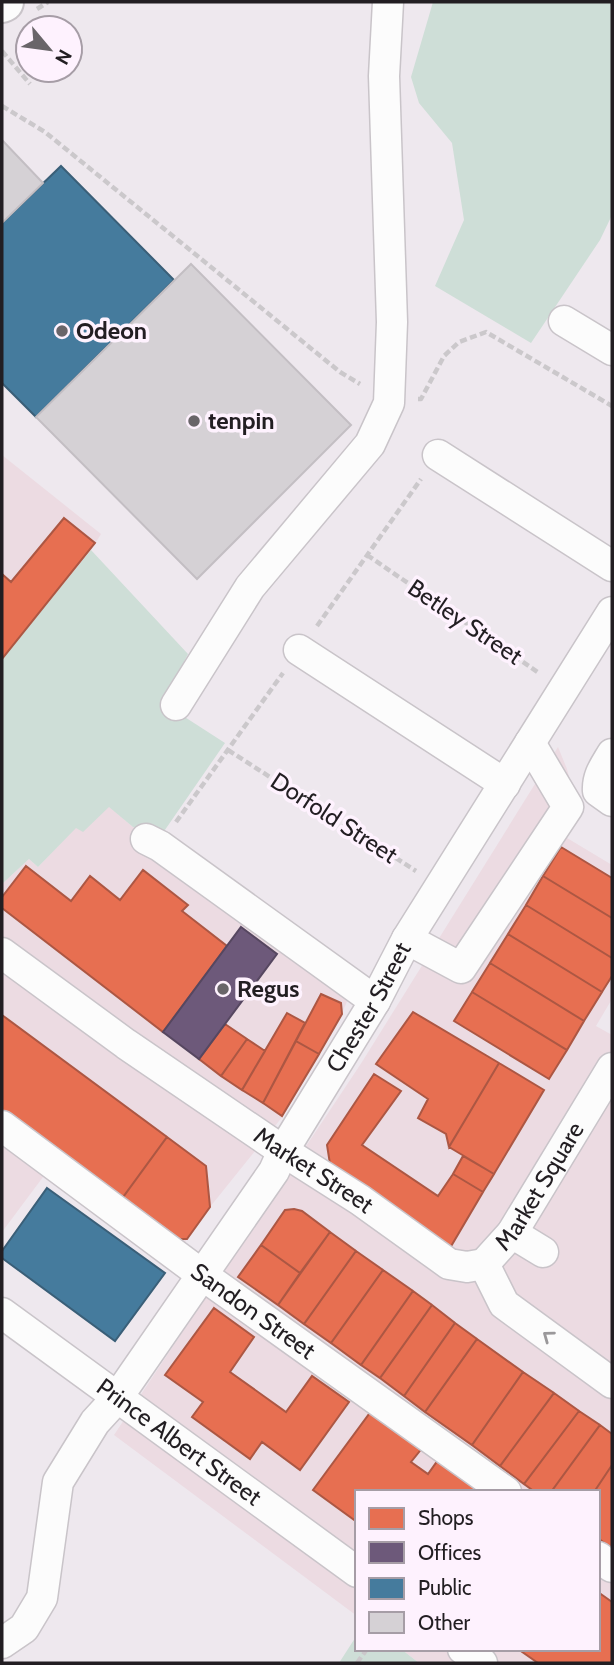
<svg xmlns="http://www.w3.org/2000/svg" width="614" height="1665" font-family="Cabin,sans-serif">
  <rect width="100%" height="100%" fill="#eee8ee"/>
  <!-- commercial -->
  <path fill="#ecdbe2" d="M2,455L101,534L91,550L2,659Z
    M558,747L567,769L576,803L567,838L612,865V999L596,1026L612,1035V1663H419L401,1649H598V1492H357V1616L114,1435L362,1062Z
    M109,806L133,827L158,840L359,974L342,1013L283,1116L210,1207L187,1239L170,1268L43,1177L2,1232V884L29,859L38,867L76,827L83,831Z"/>
  <!-- green -->
  <path fill="#ceded7" d="M433,2H612V215L600,240L531,343L435,286L464,220L452,143L419,103L411,77Z
    M91,550L188,654L163,703L225,743L158,840L133,827L109,807L83,832L76,828L38,867L29,859L2,884V659Z
    M357,1635V1649H401L419,1663H339Z"/>
  <!-- shops -->
  <path fill="#e76f51" stroke="#ac5743" stroke-width="2" d="M64,518L95,543L2,659V574L11,582Z
    M561,847L612,878V918L543,876Z
    M26,866L71,901L90,876L120,900L143,870L188,905L182,911L227,946L163,1032L2,908V897Z
    M543,876L612,918V958L526,905Z
    M526,905L612,958V976L602,992L508,934Z
    M508,934L602,992L584,1021L490,963Z
    M490,963L584,1021L567,1050L472,992Z
    M472,992L567,1050L549,1079L454,1021Z
    M321,994L341,1003L342,1014L319,1054L296,1041Z
    M413,1012L499,1063L449,1147L446,1134L418,1118L428,1099L376,1064Z
    M287,1013L305,1023L263,1103L242,1090Z
    M2,1015L167,1137L118,1204L2,1116Z
    M225,1024L247,1039L221,1076L199,1059Z
    M247,1039L265,1051L242,1090L221,1076Z
    M296,1041L319,1054L282,1116L263,1103Z
    M499,1063L544,1090L494,1174L449,1147Z
    M374,1074L401,1091L362,1145L438,1196L453,1174L483,1192L450,1248L330,1164L327,1145Z
    M167,1137L206,1166L210,1207L187,1239H168L118,1204Z
    M463,1156L494,1174L483,1192L453,1174Z
    M294,1209L302,1211L330,1232L300,1273L261,1245L285,1210Z
    M330,1232L356,1251L304,1324L278,1305Z
    M261,1245L300,1273L278,1305L238,1277Z
    M356,1251L383,1270L331,1343L304,1324Z
    M383,1270L413,1291L361,1365L331,1343Z
    M413,1291L432,1305L380,1378L361,1365Z
    M432,1305L455,1323L404,1396L380,1378Z
    M214,1308L254,1337L230,1372L286,1412L312,1376L349,1402L300,1470L262,1442L250,1459L192,1417L203,1402L165,1375Z
    M455,1323L477,1339L425,1412L404,1396Z
    M477,1339L523,1372L472,1445L425,1412Z
    M523,1372L554,1393L500,1466L472,1445Z
    M554,1393L579,1411L524,1484L500,1466Z
    M372,1410L423,1447L411,1462L428,1474L438,1460L481,1492H357V1522L313,1490Z
    M579,1411L600,1425L551,1492H535L524,1484Z
    M600,1425L612,1434V1465L594,1492H551Z
    M612,1465V1549L598,1538V1492H594Z
    M598,1592L612,1602V1663H538L518,1649H598Z"/>
  <!-- offices -->
  <path fill="#6d597a" stroke="#564760" stroke-width="2" d="M241,927L277,954L199,1059L163,1032Z"/>
  <!-- public -->
  <path fill="#457b9d" stroke="#3a5f78" stroke-width="2" d="M61,166L174,280L36,417L2,383V223Z
    M47,1188L165,1273L115,1341L2,1258V1251Z"/>
  <!-- building -->
  <path fill="#d5d1d5" stroke="#c3bec3" stroke-width="2" d="M2,140L43,183L2,223Z
    M191,264L351,425L197,579L36,417Z"/>
  <g fill="none" stroke-linecap="round" stroke-linejoin="round">
    <defs>
      <g id="minor">
        <path d="M564,321L612,350"/>
        <path d="M438,455L612,566"/>
        <path d="M299,650L505,784"/>
        <path d="M176,705L250,587L370,444L389,403L392,322L384,76L388,2"/>
        <path d="M612,754C605,766 597,776 598,791L612,801"/>
        <path d="M146,839L160,846L375,1001"/>
        <path d="M407,939L461,968L568,807L530,743"/>
        <path id="s1" d="M2,953L126,1044L283,1151L360,1200L449,1264L467,1267L484,1264"/>
        <path id="s2" d="M2,1126L201,1274L506,1492"/>
        <path d="M512,1233L543,1252"/>
        <path id="s3" d="M484,1264L512,1233L612,1068"/>
        <path d="M484,1264L504,1304L612,1383"/>
        <path id="s4" d="M2,1313L357,1572"/>
        <path d="M598,1557L612,1567"/>
        <path id="s5" d="M2,1643L24,1628L42,1598L58,1482L95,1422L117,1398L274,1171L283,1151L375,1001L407,939L612,612"/>
        <path d="M463,1649L482,1663"/>
      </g>
      <path id="major" d="M2,3L4,2"/>
    </defs>
    <!-- minor casing -->
    <use href="#minor" stroke="#c9c4c9" stroke-width="33"/>
    <!-- major casing -->
    <use href="#major" stroke="#c9c4c9" stroke-width="42"/>
    <!-- path -->
    <path stroke="#cbc8cb" stroke-width="4.5" stroke-dasharray="7 3.5" stroke-linecap="butt" d="M37,9L48,2
      M2,51L30,84
      M2,106L45,132L340,372L360,384
      M418,399H421L444,356L459,342L486,332L612,406
      M367,555L539,673
      M317,626L421,479
      M228,750L416,871
      M176,822L283,673
      M357,1663L367,1649"/>
    <!-- minor -->
    <use href="#minor" stroke="#fcfcfc" stroke-width="30"/>
    <!-- major -->
    <use href="#major" stroke="#fcfcfc" stroke-width="38"/>
  </g>
  <!-- one-way arrows -->
  <defs><path id="oneway-chevron" d="M-2-3.5L2.5 0L-2 3.5" fill="none" stroke-width="1.6" stroke-linecap="round" stroke-linejoin="round" transform="scale(1.75)"/></defs>
  <use stroke="#9a989a" href="#oneway-chevron" transform="translate(548 1336) rotate(-144)"/>
  <!-- markers -->
  <g fill="#696569" stroke="#fef2fe" stroke-width="2.5">
    <circle cx="62" cy="331" r="7"/>
    <circle cx="194" cy="421" r="7"/>
    <circle cx="223" cy="989" r="7"/>
  </g>
  <g text-anchor="middle" stroke-width="7" stroke-linejoin="round" paint-order="stroke">
    <!-- poi labels -->
    <g font-size="24" font-weight="bold" fill="#221e22" stroke="#fef2fe" text-anchor="start">
      <text x="76" y="339">Odeon</text>
      <text x="208" y="429">tenpin</text>
      <text x="237" y="997">Regus</text>
    </g>
    <!-- street labels -->
    <g font-size="24" fill="#221e22" stroke="#fef2fe">
      <text transform="translate(465 622) rotate(34)" y="8">Betley Street</text>
      <text transform="translate(334 818) rotate(33)" y="8">Dorfold Street</text>
      <text dy="8" stroke="none"><textPath href="#s5" startOffset="747">Chester Street</textPath></text>
      <text dy="8" stroke="none"><textPath href="#s1" startOffset="380">Market Street</textPath></text>
      <text dy="8" stroke="none"><textPath href="#s3" startOffset="96">Market Square</textPath></text>
      <text dy="8" stroke="none"><textPath href="#s2" startOffset="312">Sandon Street</textPath></text>
      <text dy="8" stroke="none"><textPath href="#s4" startOffset="219">Prince Albert Street</textPath></text>
    </g>
  </g>
  <!-- border -->
  <rect width="614" height="1665" fill="none" stroke="#221e22" stroke-width="7"/>
  <!-- legend -->
  <rect x="355" y="1490" width="245" height="161" fill="#fef2fe" stroke="#a69da6" stroke-width="2"/>
  <rect x="369" y="1508" width="35" height="21" fill="#e76f51" stroke="#a69da6" stroke-width="2"/>
  <text x="418" y="1525" font-size="21" fill="#221e22">Shops</text>
  <rect x="369" y="1542" width="35" height="21" fill="#6d597a" stroke="#a69da6" stroke-width="2"/>
  <text x="418" y="1560" font-size="21" fill="#221e22">Offices</text>
  <rect x="369" y="1578" width="35" height="21" fill="#457b9d" stroke="#a69da6" stroke-width="2"/>
  <text x="418" y="1595" font-size="21" fill="#221e22">Public</text>
  <rect x="369" y="1612" width="35" height="21" fill="#d5d1d5" stroke="#a69da6" stroke-width="2"/>
  <text x="418" y="1630" font-size="21" fill="#221e22">Other</text>
  <!-- north arrow -->
  <g transform="translate(49 49) rotate(119)"><circle r="33" fill="#fef2fe" stroke="#a69da6" stroke-width="2"/>
  <path d="M0-5L12 26L0 18L-12 26Z" fill="#696569"/>
  <text y="-10" font-size="19" font-weight="bold" text-anchor="middle" fill="#221e22">N</text>
  </g>
</svg>
